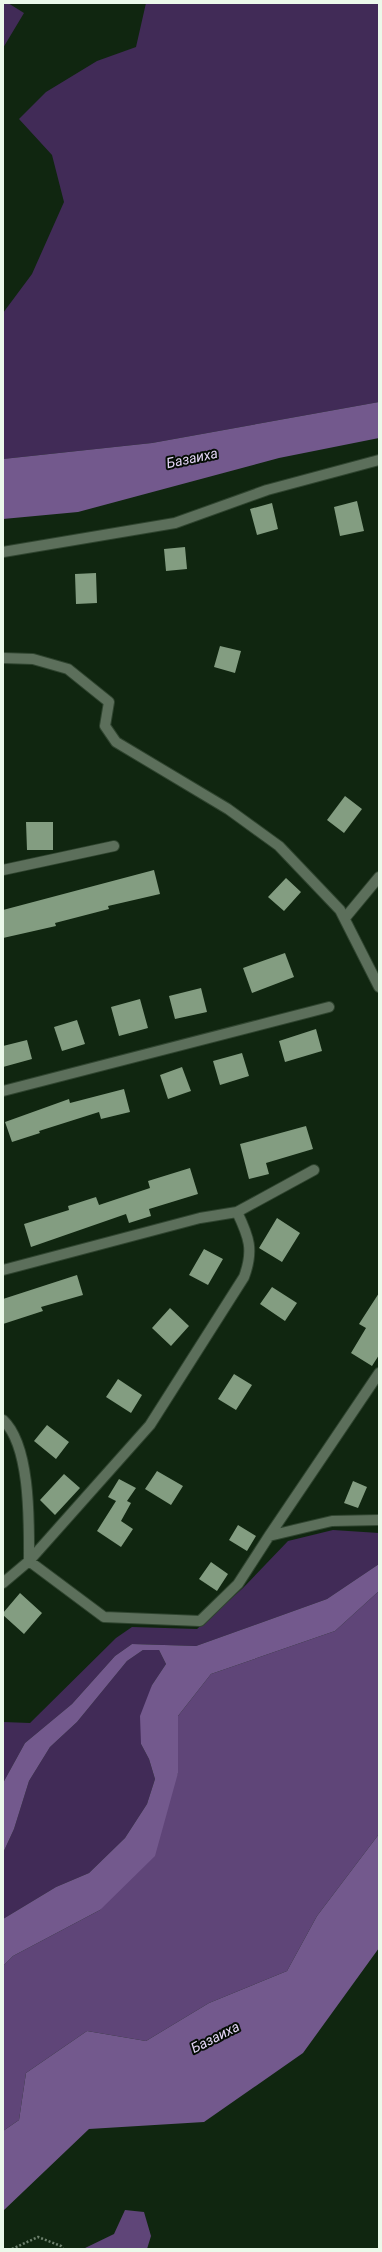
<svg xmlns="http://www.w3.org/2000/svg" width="382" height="2252" font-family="Roboto,sans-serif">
  <rect width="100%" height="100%" fill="#102610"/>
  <!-- green -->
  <path fill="#412b57" d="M3,3H8L24,13L3,48Z
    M146,3H379V402L152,443L3,459V313L32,274L64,202L52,155L19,119L46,92L97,61L136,47Z
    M333,1530L379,1533V1564L327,1599L196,1646L132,1644L115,1656L72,1704L25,1743L3,1783V1722L30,1723L116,1638L132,1627L197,1629L243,1588L288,1541Z
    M143,1650H159L166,1664L152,1685L141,1744L149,1759L155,1779L147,1804L125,1838L89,1873L56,1887L3,1919V1853L14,1829L29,1781L50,1747L77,1722L127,1661Z"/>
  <!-- forest -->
  <path fill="#5f4578" d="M379,1591V1834L317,1916L287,1971L209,2003L146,2041L87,2031L26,2073L19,2120L3,2131V1966L13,1956L100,1910L178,1773V1716L211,1674L335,1631Z
    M125,2210L144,2212L151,2236L147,2249H83L114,2234Z"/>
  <!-- water -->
  <path fill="#73598d" d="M379,402V438L279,458L78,512L3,519V459L152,443Z
    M379,1564V1591L335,1631L211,1674L178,1716V1773L155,1856L100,1910L13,1956L3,1966V1919L56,1887L89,1873L125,1838L147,1804L155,1779L149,1759L141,1744L140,1716L152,1685L166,1664L159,1650H143L127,1661L77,1722L50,1747L29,1781L14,1829L3,1853V1783L25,1743L72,1704L115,1656L132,1644L196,1646L327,1599Z
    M379,1834V1948L303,2053L204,2122L89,2129L3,2211V2131L19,2120L26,2073L87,2031L146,2041L209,2003L287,1971L317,1916Z"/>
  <!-- building -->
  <path fill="#839d81" d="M357,501L364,531L340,536L334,507Z
    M272,503L278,529L257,535L250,509Z
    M185,547L187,569L166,571L164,549Z
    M96,573L97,603L76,604L75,574Z
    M220,646L241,651L235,673L214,667Z
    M345,796L362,809L344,833L327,820Z
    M26,822H53V850H27Z
    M154,870L160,894L108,906L109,909L55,923L56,926L3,938V910Z
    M286,878L301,892L284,911L268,897Z
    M285,953L294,977L252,993L243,968Z
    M201,988L207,1012L175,1019L169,996Z
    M140,999L148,1028L119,1036L111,1007Z
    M77,1020L85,1044L62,1051L54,1027Z
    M316,1029L322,1051L285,1062L279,1041Z
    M27,1040L32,1059L3,1067V1046Z
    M242,1053L249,1076L220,1085L213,1061Z
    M182,1067L191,1091L168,1099L160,1075Z
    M124,1089L130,1112L101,1119L99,1112L39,1131L40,1133L12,1142L5,1122L69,1099L70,1103Z
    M306,1126L313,1149L266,1163L269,1174L249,1179L240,1144Z
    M190,1168L198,1194L149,1209L151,1216L129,1223L126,1214L31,1247L24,1224L69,1210L68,1206L96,1197L99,1205L150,1188L148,1181Z
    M277,1218L300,1233L282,1262L259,1248Z
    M204,1249L223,1259L208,1285L189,1275Z
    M77,1275L83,1295L41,1307L43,1311L3,1324V1299Z
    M272,1287L297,1303L285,1321L260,1304Z
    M379,1293V1355L372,1366L351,1353L366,1328L359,1324Z
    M170,1308L189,1326L171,1346L152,1328Z
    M234,1374L252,1385L236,1410L218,1399Z
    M118,1379L142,1395L131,1413L106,1397Z
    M47,1425L69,1442L56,1459L34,1441Z
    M157,1471L183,1486L171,1505L145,1489Z
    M64,1474L80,1488L55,1515L40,1500Z
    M119,1479L136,1488L127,1501L131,1503L121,1521L133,1529L121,1547L97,1531L116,1501L108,1497Z
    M353,1481L367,1487L358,1508L344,1503Z
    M238,1525L256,1536L247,1551L229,1540Z
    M211,1562L228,1574L217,1591L199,1579Z
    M20,1593L42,1613L24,1634L3,1615V1613Z"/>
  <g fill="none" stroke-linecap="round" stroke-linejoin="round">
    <defs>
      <path id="street" d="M3,552L175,523L267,490L379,460
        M3,658L33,659L68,669L109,702L105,726L116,742L228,809L279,846L340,910L379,987
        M3,870L114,846
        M345,918L379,877
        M3,1091L329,1007
        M3,1270L200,1218L237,1212L314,1170
        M3,1420C31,1446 29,1524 29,1561L104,1617L200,1621L238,1584L269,1536L379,1373
        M269,1536L332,1521L379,1520
        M3,1583L29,1561L150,1425L244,1277C254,1250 249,1237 237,1212"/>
    </defs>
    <!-- street casing -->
    <use href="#street" stroke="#2f442f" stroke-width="12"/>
    <!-- path -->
    <path stroke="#6e816e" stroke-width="2.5" stroke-dasharray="2 2" stroke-linecap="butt" d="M12,2249L38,2237L61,2246L63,2249"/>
    <!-- street -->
    <use href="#street" stroke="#5c6f5b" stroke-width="10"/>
  </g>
  <g text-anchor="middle" stroke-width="4" stroke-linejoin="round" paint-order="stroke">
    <!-- water labels -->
    <g font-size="14" font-style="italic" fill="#e3d4f5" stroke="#040c04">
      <text transform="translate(192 458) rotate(-12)" y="5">Базаиха</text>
      <text transform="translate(215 2037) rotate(-27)" y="5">Базаиха</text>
    </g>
  </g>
  <!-- border -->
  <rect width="382" height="2252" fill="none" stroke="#ebf9ea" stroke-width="8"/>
</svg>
